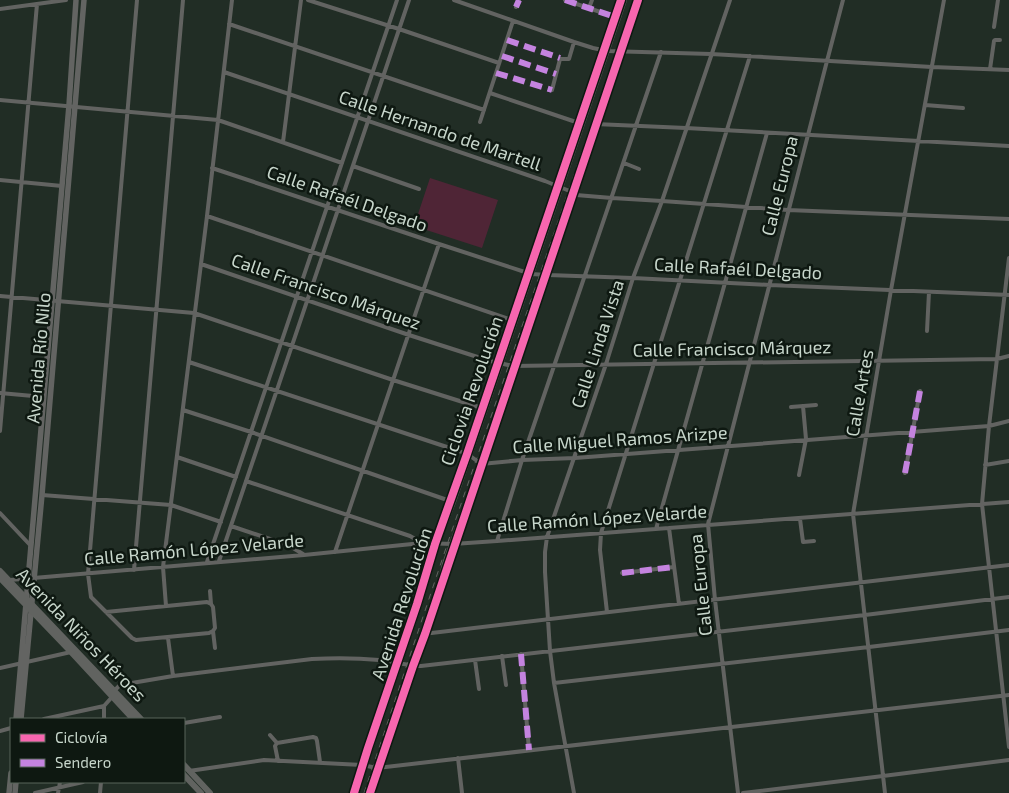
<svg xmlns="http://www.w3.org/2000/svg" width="1009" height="793" font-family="'Exo 2',sans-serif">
  <rect width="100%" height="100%" fill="#212d25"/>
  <!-- green -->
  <path fill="#4f2536" d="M430,178L498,200L482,248L414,226Z"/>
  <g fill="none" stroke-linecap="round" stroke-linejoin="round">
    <!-- street -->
    <path stroke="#626361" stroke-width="4" d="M137,0L88,574L91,597L132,638L136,640L209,633L213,631
      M308,0L399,29L499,63
      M454,0L574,42L593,48L607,51L711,54L932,67L1009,70
      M565,0L618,18
      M516,7L519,0
      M589,8L592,0
      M0,9L66,0
      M229,24L484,110
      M994,27L998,0
      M990,69L994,41L995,40H1000
      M224,72L545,181L572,192L576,195L612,198L662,201L788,210L1009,219
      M552,90L560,59H569L574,42
      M490,93L573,121L583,123
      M0,100L218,120L342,163
      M925,105L963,108
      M480,122L513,21
      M595,124L686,128L1009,146
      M283,142L301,0
      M624,163L639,169
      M353,166L419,189
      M212,168L439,244L531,274L548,275L633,278L770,285L1009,295
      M0,180L62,186
      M207,216L515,321
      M1009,258L989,426L982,504L1009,747
      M201,264L409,335L490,361L513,366L997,359L1009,356
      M0,296L194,313L393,380L485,409
      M927,331L929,292
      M189,362L459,451L469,455L481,464L522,460L575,458L989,426L1009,421
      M0,393L44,397
      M791,407L816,405
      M183,410L251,432L453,502
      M0,431L37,4
      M177,457L236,477
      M985,465L1009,461
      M905,473L920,391
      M799,475L806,439L803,406
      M246,481L410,536L422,543
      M42,495L171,505L221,522
      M0,513L31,546
      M800,519L803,542L814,541
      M231,526L288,545L303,554
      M669,528L679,604
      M656,529L767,133
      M497,541L522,460L661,52
      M335,552L439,244
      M219,561L409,0
      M207,562L397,0
      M134,570L183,0
      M622,573L674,567
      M10,580L304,555L422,543L453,544L497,541L1009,502
      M210,591L211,604L213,607L215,628L213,631L215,648
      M166,606L163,567L207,216L232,0
      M106,612L207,602L211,604
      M607,612L600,550L601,533L750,56
      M423,634L1009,565
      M168,638L173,676
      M521,654L529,750
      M502,656L506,685
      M475,660L479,689
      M0,668L71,652
      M554,683L869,647L1009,630
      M44,719L104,706L112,697L114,691L120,685L173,676L312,659C334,658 357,658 379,660C393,661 407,666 421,666L865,615L1009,597
      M104,719V706
      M184,723L220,717
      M0,731L11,728
      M270,735L277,743
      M277,743L313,737L316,738L317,741L320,762
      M277,743L275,746L278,761
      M458,758L462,793
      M189,771L264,760L362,765L377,768L1009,695
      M35,793L83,782
      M58,793L60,782
      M100,793L101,782
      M574,793L554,683L550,651L545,572V552L547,537L606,364L633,278L662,201L730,0
      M738,793L715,600L708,524L827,61L843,0
      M743,793L883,776L1009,760
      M885,793L853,514L891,290L944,0"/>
    <!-- secondary -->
    <path stroke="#636462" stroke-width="5.5" d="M16,719L69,105L76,0
      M21,719L42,495L84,0
      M9,793L11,773
      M15,793L16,782"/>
    <!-- primary -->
    <path stroke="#616360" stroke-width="6" d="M0,571L141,719
      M0,578L71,652L133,719
      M184,765L210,793
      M184,775L201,793
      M356,793L370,749L419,605L437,543L453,502L485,409L624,0
      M368,793L441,581L445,564L481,464L636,0"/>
    <!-- rail -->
    <path stroke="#626461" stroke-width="1" stroke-dasharray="6 6" stroke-linecap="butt" d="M364,793L449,539L634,0"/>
    <!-- quiet -->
    <path stroke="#c483df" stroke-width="6" stroke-dasharray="12 6" stroke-linecap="butt" d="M565,0L618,18
      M516,7L519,0
      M507,40L560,58
      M502,56L556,74
      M496,73L552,90
      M905,473L920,391
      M622,573L674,567
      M521,654L529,750"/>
    <defs>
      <path id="cycleway" d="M354,793L368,748L417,604L435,544L467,454L621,0
        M370,793L413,666L425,634L638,0"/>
    </defs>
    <!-- cycleway casing -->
    <use href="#cycleway" stroke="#0e1811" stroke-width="11"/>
    <!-- cycleway -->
    <use href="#cycleway" stroke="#f766af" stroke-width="8"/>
  </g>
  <g text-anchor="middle" stroke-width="5" stroke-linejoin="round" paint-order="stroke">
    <!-- street labels -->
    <g font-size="18" fill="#c7d6cb" stroke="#0e1811">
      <text transform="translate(440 131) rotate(19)" y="6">Calle Hernando de Martell</text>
      <text transform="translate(780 186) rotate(-76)" y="6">Calle Europa</text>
      <text transform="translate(347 199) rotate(19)" y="6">Calle Rafaél Delgado</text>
      <text transform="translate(738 269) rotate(3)" y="6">Calle Rafaél Delgado</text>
      <text transform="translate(326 292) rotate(19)" y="6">Calle Francisco Márquez</text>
      <text transform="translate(598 344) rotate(-72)" y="6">Calle Linda Vista</text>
      <text transform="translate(732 349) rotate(-1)" y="6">Calle Francisco Márquez</text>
      <text transform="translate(39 358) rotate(-85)" y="6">Avenida Río Nilo</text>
      <text transform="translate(472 391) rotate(-71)" y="6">Ciclovia Revolución</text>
      <text transform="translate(860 393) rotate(-80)" y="6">Calle Artes</text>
      <text transform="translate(620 440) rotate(-4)" y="6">Calle Miguel Ramos Arizpe</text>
      <text transform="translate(597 519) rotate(-4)" y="6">Calle Ramón López Velarde</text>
      <text transform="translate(194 550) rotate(-5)" y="6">Calle Ramón López Velarde</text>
      <text transform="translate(701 585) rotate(-96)" y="6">Calle Europa</text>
      <text transform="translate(402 604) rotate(-72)" y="6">Avenida Revolución</text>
      <text transform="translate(81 635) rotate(46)" y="6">Avenida Niños Héroes</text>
    </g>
  </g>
  <!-- legend -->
  <rect x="10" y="718" width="175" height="65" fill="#0e1811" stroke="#58645b"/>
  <rect x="20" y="734" width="25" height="8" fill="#f766af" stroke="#58645b"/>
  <text x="55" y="743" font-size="15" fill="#c7d6cb">Ciclovía</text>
  <rect x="20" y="759" width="25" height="8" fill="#c483df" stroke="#58645b"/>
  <text x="55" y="768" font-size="15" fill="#c7d6cb">Sendero</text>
</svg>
